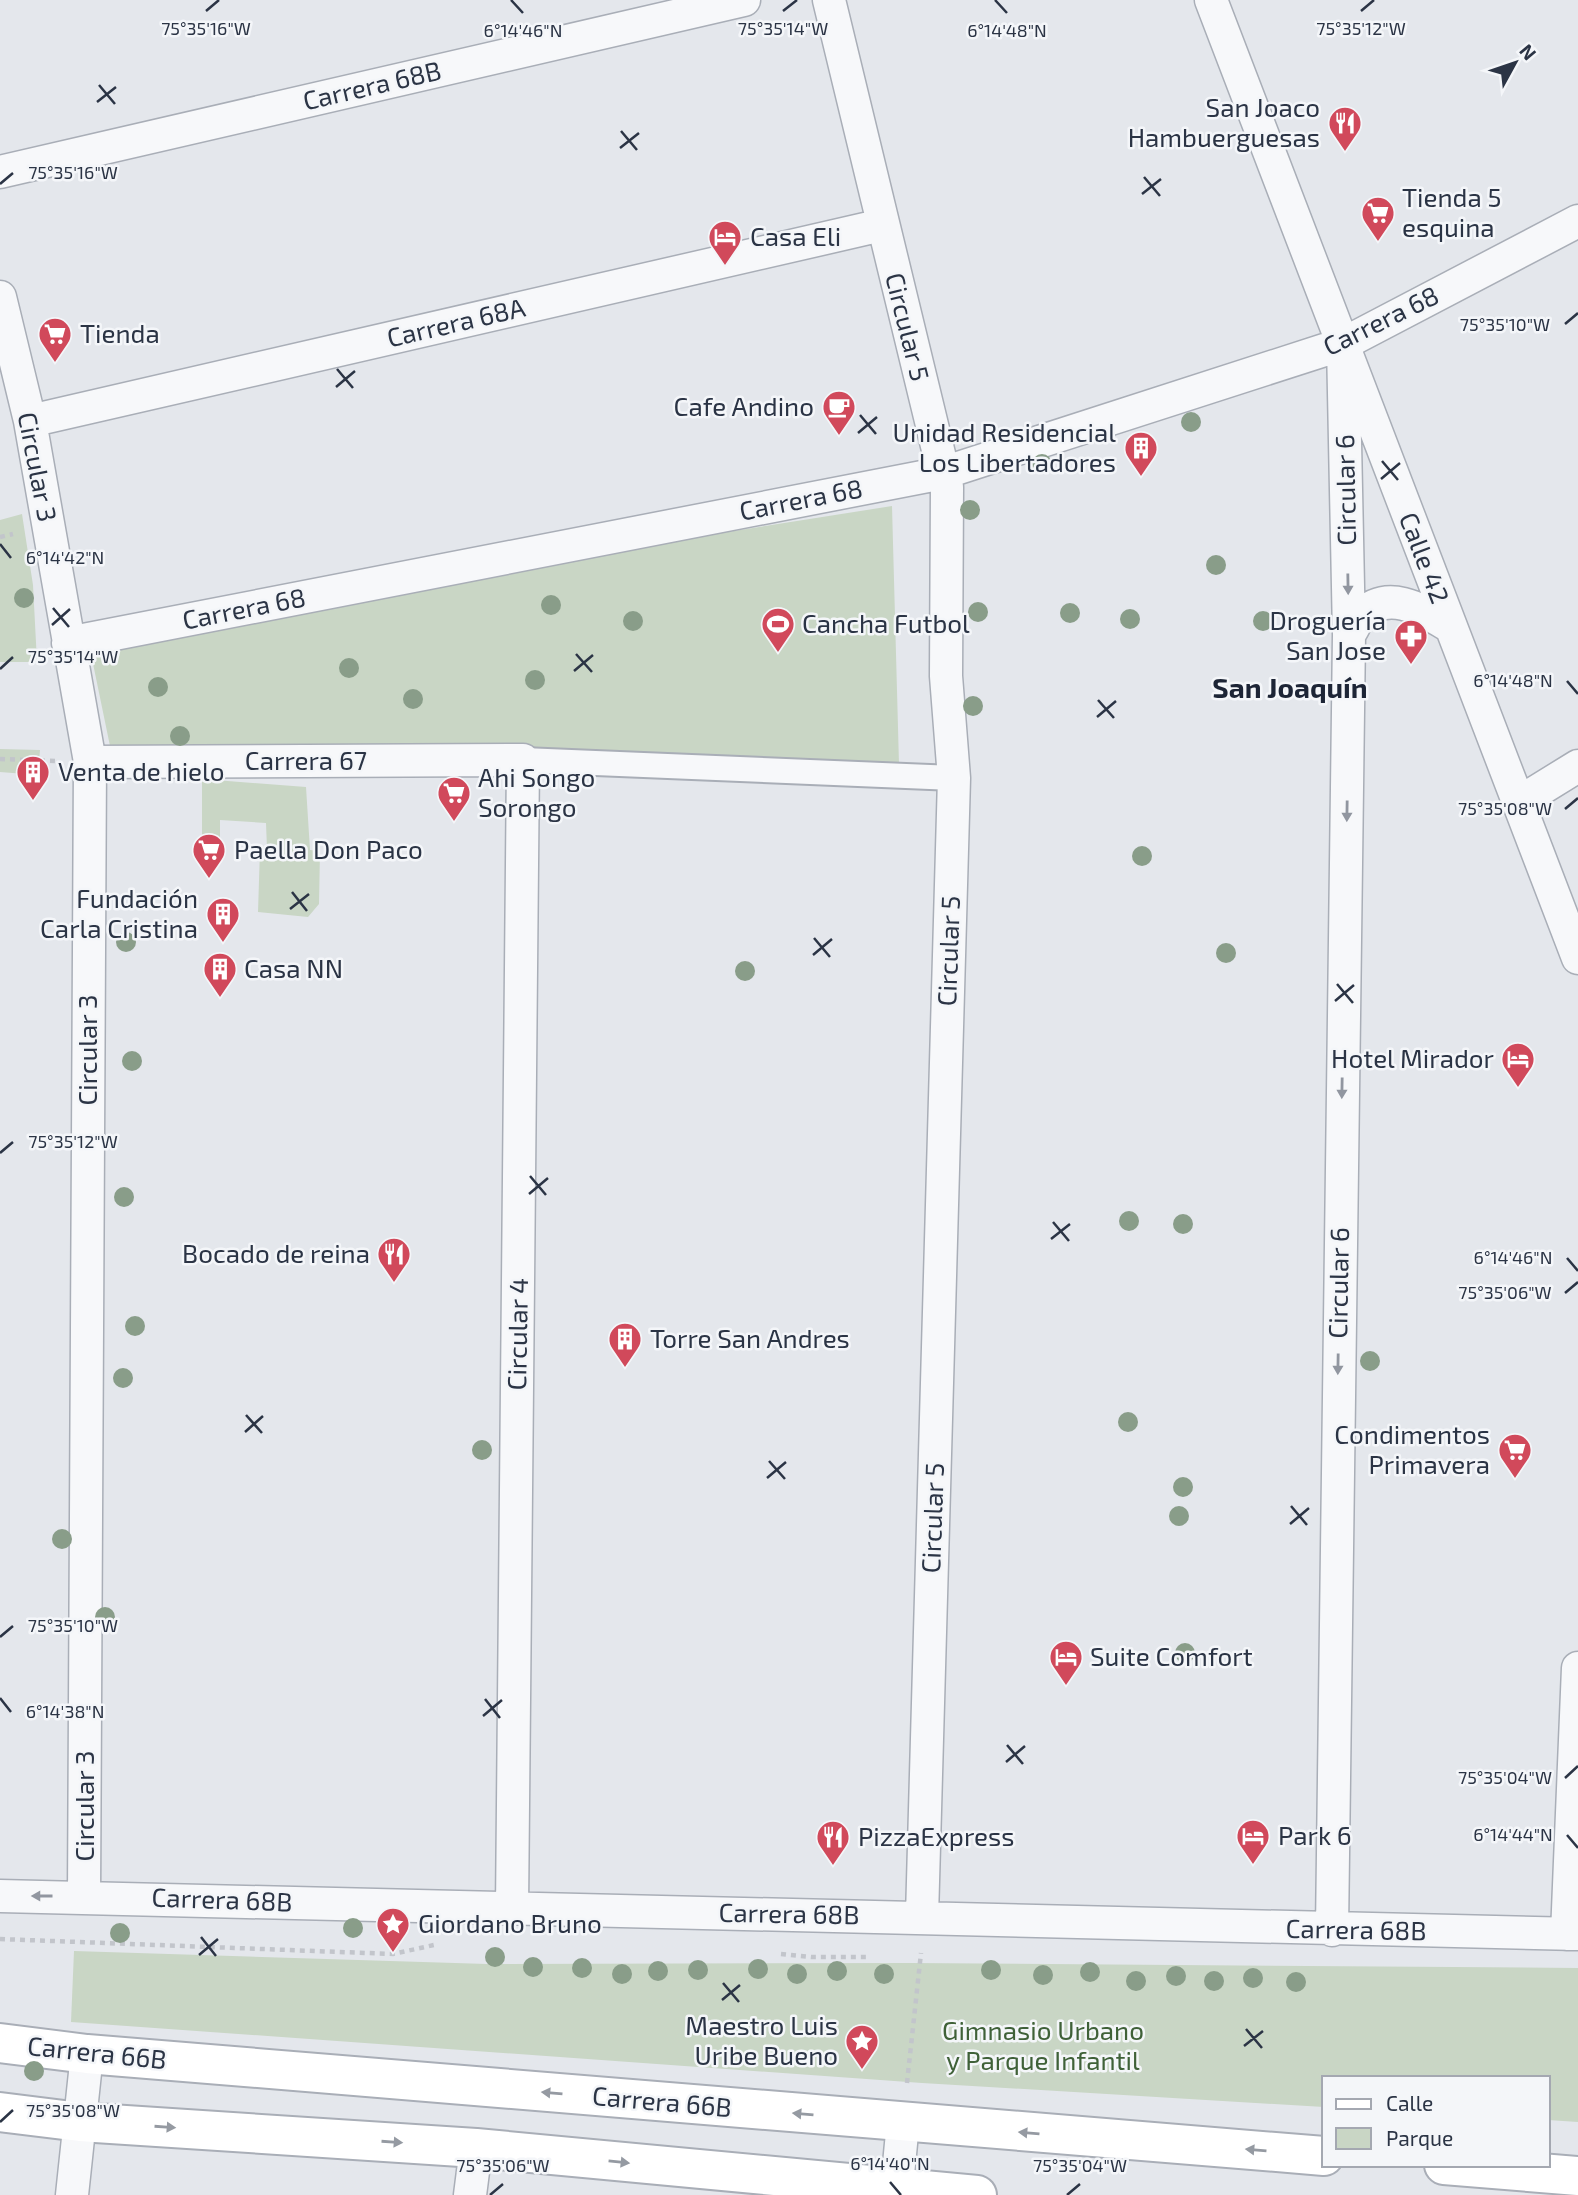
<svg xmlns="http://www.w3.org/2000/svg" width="1578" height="2195" font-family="'Exo 2',sans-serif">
  <rect width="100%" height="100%" fill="#e4e7ec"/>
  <!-- green -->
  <path fill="#c9d6c5" d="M892,506L899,764L521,747L110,746L90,649L696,537Z
    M22,514L33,585L37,662H0V520Z
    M0,749L40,750L38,775L0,772Z
    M202,779L306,787L310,850L320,851L319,904L308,917L258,912L260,849H267L266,823L220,820V846H202Z
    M74,1951L487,1964L910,1963L1578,1968V2122L1548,2120V2078H1324V2107L922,2083L71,2022Z"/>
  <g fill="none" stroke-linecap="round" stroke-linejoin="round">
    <defs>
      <path id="pedestrian" d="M523,760L954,778"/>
      <path id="minor" d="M829,0L947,487L946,676L954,778L922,1917
        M1211,0L1578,958
        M0,172L744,0
        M0,297L30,421L90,762L84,1896
        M30,421L882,225
        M1349,635C1353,629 1356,621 1361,616C1388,587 1424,611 1451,627
        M68,643L943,473L1343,344L1578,221
        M90,762L523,760L512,1909
        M1518,803L1578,766
        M0,1896L1578,1934
        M1332,1930L1349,635L1343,344
        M1567,1934L1578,1668
        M72,2195L87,2054
        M470,2195L476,2148
        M896,2195L903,2123"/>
      <path id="secondary" d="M0,2043L87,2054L1324,2156
        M0,2112L80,2122L476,2148L977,2195
        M1444,2165L1578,2176"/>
    </defs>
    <!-- pedestrian casing -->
    <use href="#pedestrian" stroke="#a9aeb7" stroke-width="28"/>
    <!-- minor casing -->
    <use href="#minor" stroke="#a9aeb7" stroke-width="35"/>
    <!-- secondary casing -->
    <use href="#secondary" stroke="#a9aeb7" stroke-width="42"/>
    <!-- path -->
    <path stroke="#c2c5cb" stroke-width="4.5" stroke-dasharray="5 5" stroke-linecap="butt" d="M0,537L13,534
      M0,759L55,761
      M0,1939L393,1954L434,1945
      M781,1954L811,1957H867
      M907,2083L921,1953"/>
    <!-- pedestrian -->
    <use href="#pedestrian" stroke="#f7f8fa" stroke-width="24"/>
    <!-- minor -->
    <use href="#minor" stroke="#f7f8fa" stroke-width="32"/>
    <!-- secondary -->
    <use href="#secondary" stroke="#fff" stroke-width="38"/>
  </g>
  <!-- trees -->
  <g fill="#899d89">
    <circle cx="1191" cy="422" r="10"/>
    <circle cx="1042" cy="464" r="10"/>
    <circle cx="970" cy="510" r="10"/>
    <circle cx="1216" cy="565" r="10"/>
    <circle cx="24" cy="598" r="10"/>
    <circle cx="551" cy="605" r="10"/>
    <circle cx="978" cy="612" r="10"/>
    <circle cx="1070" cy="613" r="10"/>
    <circle cx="1130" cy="619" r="10"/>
    <circle cx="633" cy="621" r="10"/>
    <circle cx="1263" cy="621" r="10"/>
    <circle cx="349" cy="668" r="10"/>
    <circle cx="535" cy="680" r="10"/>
    <circle cx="158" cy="687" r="10"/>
    <circle cx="413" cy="699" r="10"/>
    <circle cx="973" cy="706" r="10"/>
    <circle cx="180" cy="736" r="10"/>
    <circle cx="1142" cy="856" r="10"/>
    <circle cx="126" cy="942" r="10"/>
    <circle cx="1226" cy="953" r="10"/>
    <circle cx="745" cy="971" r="10"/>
    <circle cx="132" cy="1061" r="10"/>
    <circle cx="124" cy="1197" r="10"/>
    <circle cx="1129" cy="1221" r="10"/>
    <circle cx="1183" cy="1224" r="10"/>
    <circle cx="135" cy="1326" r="10"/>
    <circle cx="1370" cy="1361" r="10"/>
    <circle cx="123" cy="1378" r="10"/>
    <circle cx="1128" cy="1422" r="10"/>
    <circle cx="482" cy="1450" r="10"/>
    <circle cx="1183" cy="1487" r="10"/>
    <circle cx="1179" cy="1516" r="10"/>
    <circle cx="62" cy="1539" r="10"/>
    <circle cx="105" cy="1617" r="10"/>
    <circle cx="1185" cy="1653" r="10"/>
    <circle cx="353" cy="1928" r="10"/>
    <circle cx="120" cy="1933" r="10"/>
    <circle cx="495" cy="1957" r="10"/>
    <circle cx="533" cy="1967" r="10"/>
    <circle cx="582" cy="1968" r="10"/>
    <circle cx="758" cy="1969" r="10"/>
    <circle cx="698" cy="1970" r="10"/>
    <circle cx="991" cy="1970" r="10"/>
    <circle cx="658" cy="1971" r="10"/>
    <circle cx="837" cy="1971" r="10"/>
    <circle cx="1090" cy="1972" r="10"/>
    <circle cx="622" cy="1974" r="10"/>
    <circle cx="797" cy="1974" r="10"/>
    <circle cx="884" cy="1974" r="10"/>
    <circle cx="1043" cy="1975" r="10"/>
    <circle cx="1176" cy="1976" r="10"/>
    <circle cx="1253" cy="1978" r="10"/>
    <circle cx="1136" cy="1981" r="10"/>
    <circle cx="1214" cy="1981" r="10"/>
    <circle cx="1296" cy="1982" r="10"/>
    <circle cx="34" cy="2071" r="10"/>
  </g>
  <!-- one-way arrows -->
  <defs><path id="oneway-solid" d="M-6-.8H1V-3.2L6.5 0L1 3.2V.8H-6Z" transform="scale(1.75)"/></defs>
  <g fill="#9196a0">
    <use href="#oneway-solid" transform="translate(1348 584) rotate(89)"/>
    <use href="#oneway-solid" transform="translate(1347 811) rotate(91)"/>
    <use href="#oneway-solid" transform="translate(1342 1088) rotate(91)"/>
    <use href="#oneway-solid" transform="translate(1338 1364) rotate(91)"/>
    <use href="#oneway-solid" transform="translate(42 1896) rotate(-180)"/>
  </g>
  <g fill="#959aa2">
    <use href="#oneway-solid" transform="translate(552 2093) rotate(-175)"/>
    <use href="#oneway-solid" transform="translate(803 2114) rotate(-175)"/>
    <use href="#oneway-solid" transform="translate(165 2127) rotate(4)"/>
    <use href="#oneway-solid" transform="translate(1029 2133) rotate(-175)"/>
    <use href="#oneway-solid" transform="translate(392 2142) rotate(4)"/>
    <use href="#oneway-solid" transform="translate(1256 2150) rotate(-175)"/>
    <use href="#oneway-solid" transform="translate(619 2162) rotate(6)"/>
  </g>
  <!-- ticks -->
  <path fill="none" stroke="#2b3445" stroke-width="2.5" d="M511,0L523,13M995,0L1007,13M206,11L219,0M783,11L797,0M1361,11L1374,0M99,85L115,104M97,102L116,87M621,131L637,150M620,148L639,133M1144,177L1160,196M0,184L13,173M1142,194L1161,179M1565,324L1578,313M337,369L353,388M336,387L355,371M860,415L876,434M858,433L877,417M1382,461L1398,480M1381,479L1400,463M0,544L11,558M53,608L69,627M52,625L70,609M576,654L592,672M0,669L13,657M574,671L593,655M1567,681L1578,694M1098,700L1114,718M1097,717L1116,701M1565,809L1578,798M292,892L307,911M290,909L309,894M814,938L830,957M813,955L832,939M1337,984L1353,1003M1335,1001L1354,985M0,1153L13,1142M530,1176L546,1195M529,1194L548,1178M1053,1222L1069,1241M1051,1239L1070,1224M1567,1258L1578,1271M1565,1293L1578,1282M246,1415L262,1433M245,1432L263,1416M769,1461L785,1479M767,1478L786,1462M1291,1506L1307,1525M1290,1524L1309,1508M0,1637L13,1626M0,1698L11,1712M485,1699L500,1718M483,1716L502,1700M1007,1745L1023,1764M1006,1762L1025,1746M1565,1778L1578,1766M1567,1835L1578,1848M201,1937L216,1956M199,1955L218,1939M723,1983L739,2002M722,2000L740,1985M1246,2029L1262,2048M1244,2046L1263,2031M0,2122L13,2110M890,2182L901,2195M490,2195L503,2184M1067,2195L1080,2184"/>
  <!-- icons -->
  <defs>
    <symbol id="restaurant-pin" viewBox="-11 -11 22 30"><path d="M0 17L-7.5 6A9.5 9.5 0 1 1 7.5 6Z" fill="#d1495b" stroke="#f4f6f9"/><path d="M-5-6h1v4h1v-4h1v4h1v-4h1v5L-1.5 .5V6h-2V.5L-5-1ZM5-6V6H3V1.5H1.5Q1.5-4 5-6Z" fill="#fff"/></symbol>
    <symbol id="supermarket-pin" viewBox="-11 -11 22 30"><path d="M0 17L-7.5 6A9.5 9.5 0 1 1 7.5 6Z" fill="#d1495b" stroke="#f4f6f9"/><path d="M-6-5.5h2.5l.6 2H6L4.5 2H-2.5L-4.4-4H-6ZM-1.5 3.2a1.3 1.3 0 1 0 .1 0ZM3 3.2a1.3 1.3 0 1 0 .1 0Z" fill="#fff"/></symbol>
    <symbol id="hotel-pin" viewBox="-11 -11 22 30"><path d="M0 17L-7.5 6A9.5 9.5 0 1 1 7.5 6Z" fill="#d1495b" stroke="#f4f6f9"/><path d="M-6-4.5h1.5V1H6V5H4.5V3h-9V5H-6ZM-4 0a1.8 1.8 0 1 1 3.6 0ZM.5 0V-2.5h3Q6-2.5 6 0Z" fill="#fff"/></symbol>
    <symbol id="cafe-pin" viewBox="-11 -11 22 30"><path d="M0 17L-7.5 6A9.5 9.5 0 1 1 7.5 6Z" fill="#d1495b" stroke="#f4f6f9"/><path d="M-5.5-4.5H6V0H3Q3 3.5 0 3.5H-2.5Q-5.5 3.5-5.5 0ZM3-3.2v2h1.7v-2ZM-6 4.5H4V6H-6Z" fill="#fff"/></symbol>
    <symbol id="building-pin" viewBox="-11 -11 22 30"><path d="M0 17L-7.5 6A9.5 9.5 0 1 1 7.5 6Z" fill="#d1495b" stroke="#f4f6f9"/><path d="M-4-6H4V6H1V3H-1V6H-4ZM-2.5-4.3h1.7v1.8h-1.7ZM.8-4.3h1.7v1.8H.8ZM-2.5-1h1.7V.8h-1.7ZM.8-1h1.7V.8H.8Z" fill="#fff"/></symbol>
    <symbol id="stadium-pin" viewBox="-11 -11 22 30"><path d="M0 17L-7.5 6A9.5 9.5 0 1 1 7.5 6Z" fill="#d1495b" stroke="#f4f6f9"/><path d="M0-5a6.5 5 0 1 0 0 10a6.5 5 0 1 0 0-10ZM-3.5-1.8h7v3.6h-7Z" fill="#fff"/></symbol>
    <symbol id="pharmacy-pin" viewBox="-11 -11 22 30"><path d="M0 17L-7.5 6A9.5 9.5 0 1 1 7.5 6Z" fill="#d1495b" stroke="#f4f6f9"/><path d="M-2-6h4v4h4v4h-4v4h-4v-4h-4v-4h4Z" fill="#fff"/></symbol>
    <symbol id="sight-pin" viewBox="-11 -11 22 30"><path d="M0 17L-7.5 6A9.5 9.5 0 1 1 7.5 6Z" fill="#d1495b" stroke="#f4f6f9"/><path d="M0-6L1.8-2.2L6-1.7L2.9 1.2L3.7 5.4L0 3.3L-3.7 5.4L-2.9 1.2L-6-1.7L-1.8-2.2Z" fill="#fff"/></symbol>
  </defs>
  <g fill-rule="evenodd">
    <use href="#restaurant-pin" x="1326" y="104" width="38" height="52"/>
    <use href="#supermarket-pin" x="1359" y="194" width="38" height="52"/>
    <use href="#hotel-pin" x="706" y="218" width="38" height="52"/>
    <use href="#supermarket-pin" x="36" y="315" width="38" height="52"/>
    <use href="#cafe-pin" x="820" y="388" width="38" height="52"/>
    <use href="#building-pin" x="1122" y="429" width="38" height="52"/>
    <use href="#stadium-pin" x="759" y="605" width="38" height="52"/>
    <use href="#pharmacy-pin" x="1392" y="617" width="38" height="52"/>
    <use href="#building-pin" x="14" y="753" width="38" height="52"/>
    <use href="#supermarket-pin" x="435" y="774" width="38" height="52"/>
    <use href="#supermarket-pin" x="190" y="831" width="38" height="52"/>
    <use href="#building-pin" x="204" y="895" width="38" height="52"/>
    <use href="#building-pin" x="201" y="950" width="38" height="52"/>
    <use href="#hotel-pin" x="1499" y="1040" width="38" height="52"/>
    <use href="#restaurant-pin" x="375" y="1235" width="38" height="52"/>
    <use href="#building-pin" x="606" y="1320" width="38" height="52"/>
    <use href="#supermarket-pin" x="1496" y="1431" width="38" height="52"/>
    <use href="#hotel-pin" x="1047" y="1638" width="38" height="52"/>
    <use href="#hotel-pin" x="1234" y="1817" width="38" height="52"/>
    <use href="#restaurant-pin" x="814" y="1818" width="38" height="52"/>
    <use href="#sight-pin" x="374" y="1905" width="38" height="52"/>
    <use href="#sight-pin" x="843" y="2022" width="38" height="52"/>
  </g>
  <g text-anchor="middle" stroke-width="5" stroke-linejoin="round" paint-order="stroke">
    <!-- street labels -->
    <g font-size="26" fill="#2b3445" stroke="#f4f6f9">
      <text transform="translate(372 86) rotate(-13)" y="9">Carrera 68B</text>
      <text transform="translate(1381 321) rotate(-26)" y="9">Carrera 68</text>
      <text transform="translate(456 323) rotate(-13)" y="9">Carrera 68A</text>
      <text transform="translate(907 327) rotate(76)" y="9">Circular 5</text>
      <text transform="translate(37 467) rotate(79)" y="9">Circular 3</text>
      <text transform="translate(1346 490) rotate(-91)" y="9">Circular 6</text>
      <text transform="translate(801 500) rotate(-11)" y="9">Carrera 68</text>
      <text transform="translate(1424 558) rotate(69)" y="9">Calle 42</text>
      <text transform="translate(244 609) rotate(-11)" y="9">Carrera 68</text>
      <text x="306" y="770">Carrera 67</text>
      <text transform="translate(949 951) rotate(-88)" y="9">Circular 5</text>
      <text transform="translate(88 1050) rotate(-90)" y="9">Circular 3</text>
      <text transform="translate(1339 1283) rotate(-89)" y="9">Circular 6</text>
      <text transform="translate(518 1334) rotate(-89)" y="9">Circular 4</text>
      <text transform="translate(933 1518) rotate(-88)" y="9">Circular 5</text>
      <text transform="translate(85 1806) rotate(-90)" y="9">Circular 3</text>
      <text transform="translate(222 1900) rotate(2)" y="9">Carrera 68B</text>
      <text transform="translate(789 1914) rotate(1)" y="9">Carrera 68B</text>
      <text transform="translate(1356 1930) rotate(1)" y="9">Carrera 68B</text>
      <text transform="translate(97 2053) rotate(6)" y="9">Carrera 66B</text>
      <text transform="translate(662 2102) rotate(5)" y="9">Carrera 66B</text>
    </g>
    <!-- poi labels -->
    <g font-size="26" fill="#2b3445" stroke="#f4f6f9" text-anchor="start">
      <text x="1320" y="117" text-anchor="end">San Joaco<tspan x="1320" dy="30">Hambuerguesas</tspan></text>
      <text x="1402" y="207">Tienda 5<tspan x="1402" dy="30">esquina</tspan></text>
      <text x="750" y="246">Casa Eli</text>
      <text x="80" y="343">Tienda</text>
      <text x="814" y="416" text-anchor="end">Cafe Andino</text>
      <text x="1116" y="442" text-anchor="end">Unidad Residencial<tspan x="1116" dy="30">Los Libertadores</tspan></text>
      <text x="1386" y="630" text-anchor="end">Droguería<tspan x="1386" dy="30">San Jose</tspan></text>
      <text x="802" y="633">Cancha Futbol</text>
      <text x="58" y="781">Venta de hielo</text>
      <text x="478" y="787">Ahi Songo<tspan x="478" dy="30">Sorongo</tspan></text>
      <text x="234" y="859">Paella Don Paco</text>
      <text x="198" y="908" text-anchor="end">Fundación<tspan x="198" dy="30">Carla Cristina</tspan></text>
      <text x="244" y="978">Casa NN</text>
      <text x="1494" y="1068" text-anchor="end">Hotel Mirador</text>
      <text x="370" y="1263" text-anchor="end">Bocado de reina</text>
      <text x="650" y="1348">Torre San Andres</text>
      <text x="1490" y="1444" text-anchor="end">Condimentos<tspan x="1490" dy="30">Primavera</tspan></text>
      <text x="1090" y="1666">Suite Comfort</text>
      <text x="1278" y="1845">Park 6</text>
      <text x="858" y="1846">PizzaExpress</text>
      <text x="418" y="1933">Giordano Bruno</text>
      <text x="838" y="2035" text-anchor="end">Maestro Luis<tspan x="838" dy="30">Uribe Bueno</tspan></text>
    </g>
    <!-- park labels -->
    <g font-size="26" fill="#3f6138" stroke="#f4f6f9">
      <text x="1043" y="2040">Gimnasio Urbano<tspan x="1043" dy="30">y Parque Infantil</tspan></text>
    </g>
    <!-- neighbourhood labels -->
    <g font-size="28" font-weight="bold" fill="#1d2536" stroke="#f4f6f9">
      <text x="1290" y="698">San Joaquín</text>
    </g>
  </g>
  <g font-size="18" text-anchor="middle" fill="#2b3445" stroke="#f4f6f9" stroke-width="5" stroke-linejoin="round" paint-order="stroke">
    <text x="206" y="35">75°35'16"W</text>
    <text x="783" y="35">75°35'14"W</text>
    <text x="1361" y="35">75°35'12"W</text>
    <text x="523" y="37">6°14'46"N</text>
    <text x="1007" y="37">6°14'48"N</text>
    <text x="73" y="179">75°35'16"W</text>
    <text x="1505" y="331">75°35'10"W</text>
    <text x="65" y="564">6°14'42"N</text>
    <text x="73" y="663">75°35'14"W</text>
    <text x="1513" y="687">6°14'48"N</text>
    <text x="1505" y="815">75°35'08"W</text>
    <text x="73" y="1148">75°35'12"W</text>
    <text x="1513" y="1264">6°14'46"N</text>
    <text x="1505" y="1299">75°35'06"W</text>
    <text x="73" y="1632">75°35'10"W</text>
    <text x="65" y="1718">6°14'38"N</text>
    <text x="1505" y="1784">75°35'04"W</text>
    <text x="1513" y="1841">6°14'44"N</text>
    <text x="73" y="2117">75°35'08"W</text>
    <text x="890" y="2170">6°14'40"N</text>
    <text x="503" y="2172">75°35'06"W</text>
    <text x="1080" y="2172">75°35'04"W</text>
  </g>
  <!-- legend -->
  <rect x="1322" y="2076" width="228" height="91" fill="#f4f6f9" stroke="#a4a8b1" stroke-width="2"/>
  <rect x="1336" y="2099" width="35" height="10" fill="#ffffff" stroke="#a4a8b1" stroke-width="2"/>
  <text x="1386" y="2111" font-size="21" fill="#2b3445">Calle</text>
  <rect x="1336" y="2128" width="35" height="21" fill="#c9d6c5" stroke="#a4a8b1" stroke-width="2"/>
  <text x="1386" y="2146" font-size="21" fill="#2b3445">Parque</text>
  <!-- north arrow -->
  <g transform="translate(1515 63) rotate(50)" stroke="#f4f6f9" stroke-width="5" paint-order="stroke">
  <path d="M0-5L12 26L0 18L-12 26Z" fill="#2b3445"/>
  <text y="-10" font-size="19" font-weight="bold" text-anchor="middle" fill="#2b3445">N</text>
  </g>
</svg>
